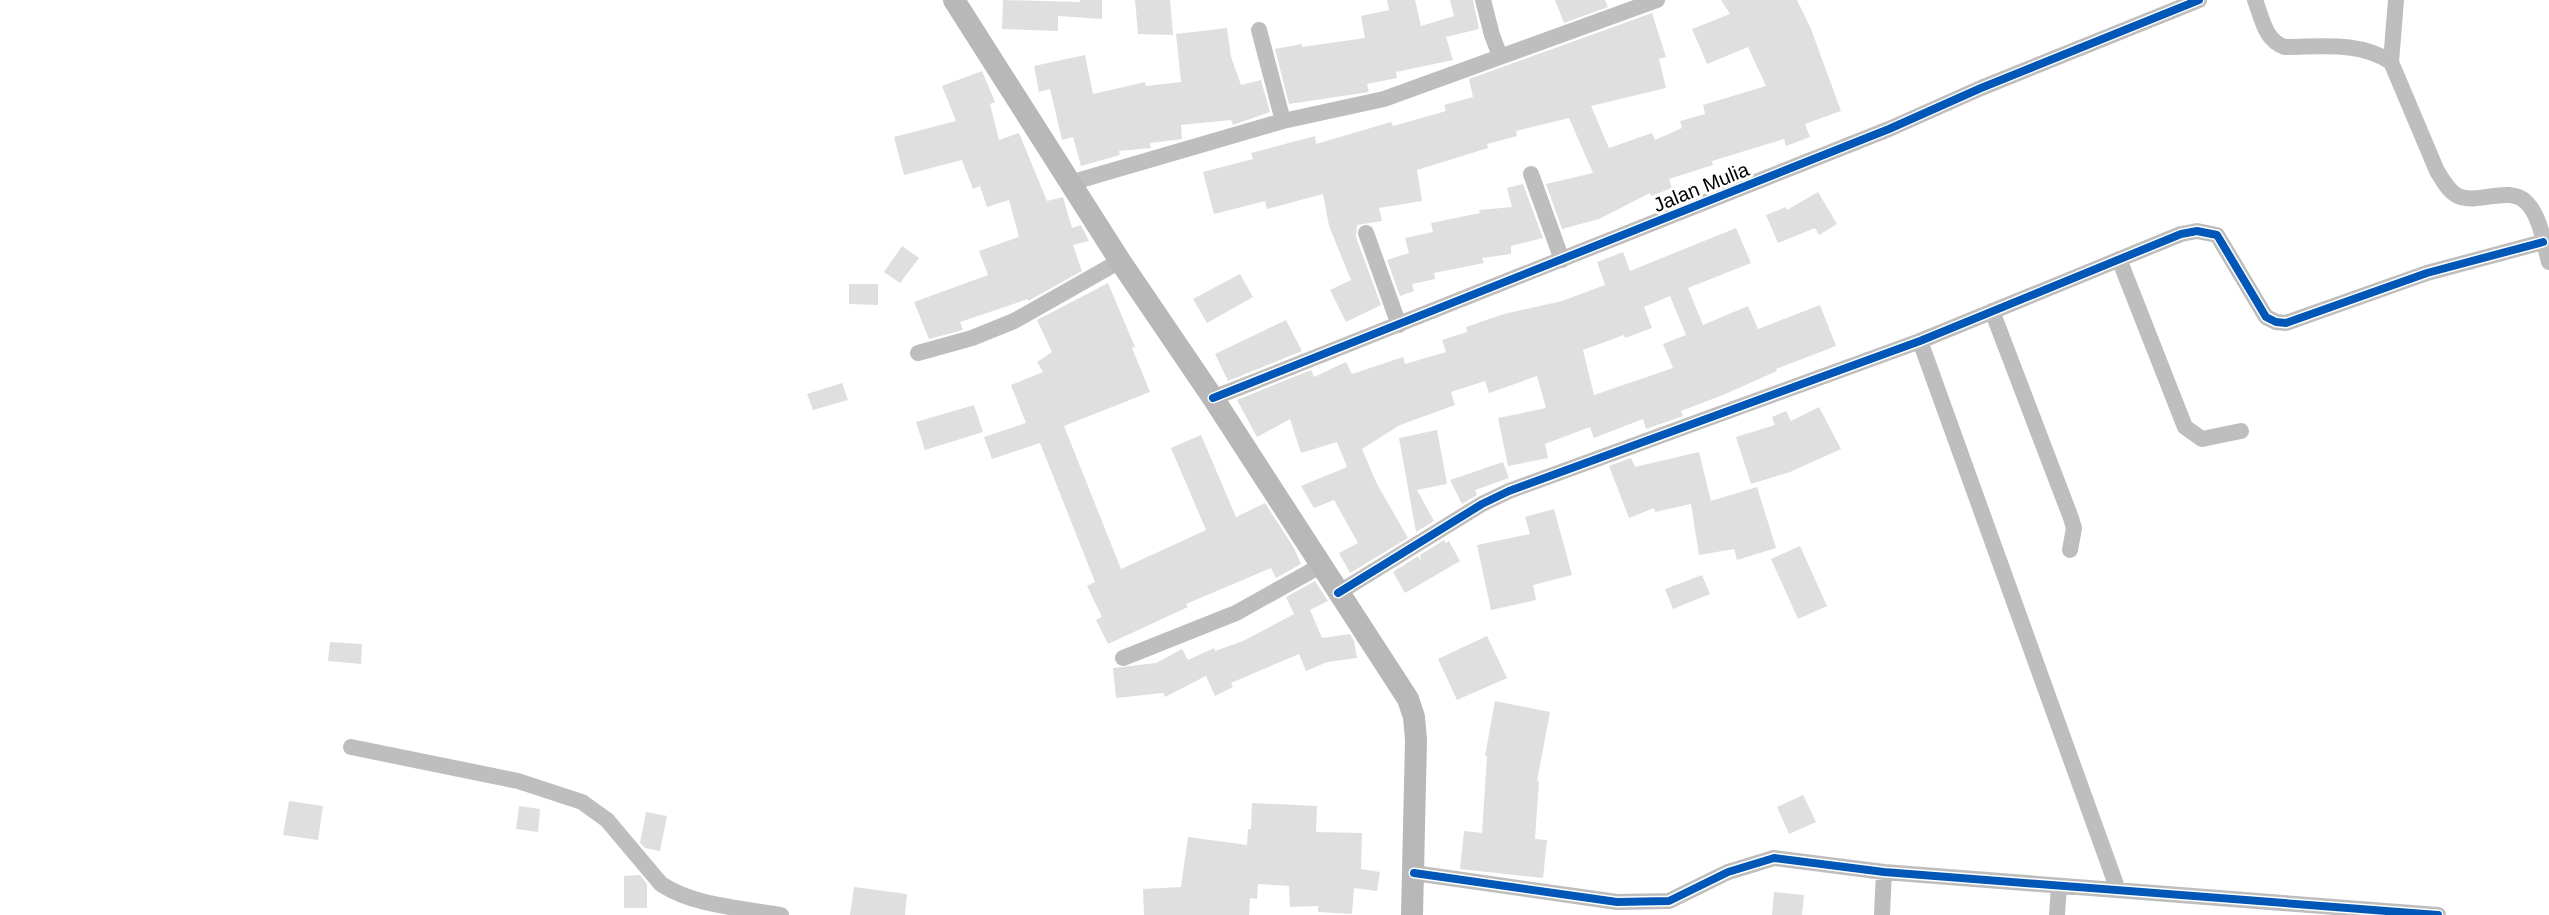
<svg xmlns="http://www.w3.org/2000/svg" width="2549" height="915" font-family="Helvetica,sans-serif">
  <rect width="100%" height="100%" fill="#fff"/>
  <!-- building -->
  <path fill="#dfdfdf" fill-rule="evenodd" d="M1003,0L1080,2V0H1102V19L1058,16V31L1002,29Z
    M1135,0H1170L1173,35L1138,34Z
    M1387,0H1415L1421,26L1454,16L1450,0H1473L1479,29L1446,37L1453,60L1396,72L1397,78L1367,84L1369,92L1289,104L1275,49L1302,44V47L1365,38L1361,16L1389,10Z
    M1555,0H1605L1608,7L1564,23Z
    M1721,0H1797L1811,29L1841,111L1805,124L1810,137L1786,146L1784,139L1712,161L1713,165L1669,179L1672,188L1651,196L1650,193L1599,219L1562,229L1546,184L1593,173L1569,118L1516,131L1517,136L1487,144L1488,148L1417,170L1422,201L1379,208L1382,221L1357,225L1356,237L1381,305L1346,322L1330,290L1351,280L1329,226L1323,194L1267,209L1265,201L1214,214L1203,172L1253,159L1251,153L1315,136L1316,144L1391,122L1393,126L1446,111L1444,105L1473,97L1469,79L1652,13L1666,57L1659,59L1666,88L1591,106L1609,148L1652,133L1655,140L1682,128L1680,121L1705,114L1703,105L1766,86L1748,47L1707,64L1692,29L1730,14Z
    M1227,28L1231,57L1241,85L1261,80L1270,112L1233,125L1231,120L1181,125L1182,139L1150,143L1151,148L1119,151L1120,155L1081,166L1073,137L1062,140L1050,89L1039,92L1034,66L1085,55L1093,94L1145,82L1146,86L1181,82L1176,34Z
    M982,71L995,102L990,104L999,140L1019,133L1047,201L1063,197L1072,228L1081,225L1089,241L1073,245L1082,271L1028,301V299L960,322L963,330L929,339L914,302L988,275L979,251L1019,237L1009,200L987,207L980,186L973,189L962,160L904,175L894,137L956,121L942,86Z
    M1523,184L1543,238L1511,246V254L1482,258L1484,263L1434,273L1435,279L1412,284L1414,291L1400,296L1387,260L1409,253L1405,238L1433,232L1431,223L1480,213L1479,210L1512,207L1507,188Z
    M1818,192L1837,224L1819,235L1815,228L1778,243L1766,215L1786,207L1787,210Z
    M1736,228L1751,263L1688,288L1703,325L1748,306L1758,329L1820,305L1836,346L1776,369L1777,371L1723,395L1681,411L1683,416L1646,429L1643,419L1594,438L1590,427L1545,444L1548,458L1508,466L1498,418L1546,408L1537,376L1489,393L1485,381L1451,392L1455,405L1400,425L1362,449L1377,484L1408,538L1350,573L1339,553L1358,543L1334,500L1314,508L1301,486L1347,467L1337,442L1301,453L1290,419L1257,437L1237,400L1311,370L1314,377L1346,362L1352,374L1403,357L1405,364L1446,352L1442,340L1467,332L1466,327L1504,314L1562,301L1605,285L1597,262L1623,252L1630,271ZM1670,296L1686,335L1663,344L1673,368L1594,395L1583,350L1624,335L1625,338L1652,328L1644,307Z
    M902,246L919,258L900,283L884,272Z
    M1240,274L1253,297L1207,323L1193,299Z
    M1108,283L1135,347L1132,348L1150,392L1064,426L1121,569L1206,530L1171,448L1201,435L1236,517L1265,503L1294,548L1301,564L1276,578L1271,568L1186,604L1188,607L1108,644L1096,620L1102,617L1087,586L1095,582L1040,443L992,459L984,437L1026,423L1011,385L1043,372L1037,362L1052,352L1037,320Z
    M849,284H878V305L849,304Z
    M1286,320L1302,351L1228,381L1215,354Z
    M842,383L848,400L813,410L807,394Z
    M974,405L983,432L925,450L916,422Z
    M1819,407L1841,449L1790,472L1751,484L1736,437L1775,425L1772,417L1786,411L1791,421Z
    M1437,430L1447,484L1417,490L1434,521L1416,532L1399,438Z
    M1699,452L1711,501L1757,487L1776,548L1737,560L1734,549L1699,555L1691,504L1655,512L1654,508L1629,518L1609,466L1631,458L1635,467Z
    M1503,462L1509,478L1475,490L1477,495L1462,504L1450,480Z
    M1554,509L1572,575L1533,585L1536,600L1491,610L1477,545L1530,534L1525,517Z
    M1444,540L1446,543L1449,541L1460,561L1405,593L1393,572L1418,556L1421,561L1420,555Z
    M1800,546L1827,606L1798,619L1771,559Z
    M1702,575L1710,594L1673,609L1665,589Z
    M1315,581L1328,601L1310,610L1322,638L1350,634L1354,641L1357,658L1327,662L1306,671L1299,654L1231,683L1233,687L1215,696L1206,676L1165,697L1163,693L1116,698L1113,668L1156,663L1182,649L1188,660L1214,648L1215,651L1243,641L1294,614L1286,597Z
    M1487,636L1507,678L1457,700L1438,659Z
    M330,642L362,644L361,664L328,661Z
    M1495,701L1550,712L1537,781H1539L1535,839L1547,840L1543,878L1460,869L1464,831L1482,833L1487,756H1485Z
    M1803,795L1816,822L1789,834L1777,807Z
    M289,801L323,806L318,840L283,835Z
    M1252,803L1317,806L1316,832L1362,833L1361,869L1380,872L1377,891L1354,888L1352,914L1318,912V906L1290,907L1289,886L1258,884L1257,899L1250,898L1249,915H1144L1143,889L1181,887L1188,837L1247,845L1248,829H1251Z
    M519,806L540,809L538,832L516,829Z
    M646,812L667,816L660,851L645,848L640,843Z
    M640,875L647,884V908H624V876Z
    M854,887L907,894L905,915H850Z
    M1774,892L1804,895L1802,915H1772Z"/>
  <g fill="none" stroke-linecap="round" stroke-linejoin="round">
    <!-- minor -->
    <path stroke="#bebebe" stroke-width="16" d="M1483,0L1492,35L1500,56
      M2255,0C2262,18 2265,41 2285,47C2321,47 2359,41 2391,62L2437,171C2443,180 2448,191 2458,196C2478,205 2509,185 2526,202C2540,215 2544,244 2549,262
      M1259,30L1283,121
      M2391,62L2396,0
      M1531,174L1562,260
      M1070,183L1283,121L1384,99L1657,0
      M1366,233L1399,325
      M2119,259L2185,427L2202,439L2241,431
      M1992,311L2071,518L2074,528L2070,550
      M1920,341L2118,890
      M918,353L972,338L1014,321L1120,261
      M1213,398L1889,129L1981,88L2199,0
      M1338,593L1482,504L1509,491L1920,341L2181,234L2197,231L2217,235L2266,317L2276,322L2286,323L2427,273L2543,242
      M1123,658L1236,613L1322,565
      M351,747L518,781L582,802L607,820L661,884C694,906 742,908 781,915
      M1414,873L1617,902L1669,901L1728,872L1774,858L1884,872L2438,915
      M1882,915L1884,872
      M2057,915L2059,886"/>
    <!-- secondary -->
    <path stroke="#b8b8b8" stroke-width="22" d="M954,0L1120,261L1213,398L1408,699L1414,717L1416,740L1412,915"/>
    <defs>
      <path id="cycleway" d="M1213,398L1889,129L1981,88L2199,0
        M1338,593L1482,504L1509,491L1920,341L2181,234L2197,231L2217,235L2266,317L2276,322L2286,323L2427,273L2543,242
        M1414,873L1617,902L1669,901L1728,872L1774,858L1884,872L2438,915"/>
    </defs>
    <!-- cycleway casing -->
    <use href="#cycleway" stroke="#fff" stroke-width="11"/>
    <!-- cycleway -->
    <use href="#cycleway" stroke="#0057b8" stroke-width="8"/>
  </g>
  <g text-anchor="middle" stroke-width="6" stroke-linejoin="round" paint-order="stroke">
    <!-- street labels -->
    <g font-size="20" fill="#000" stroke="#fff">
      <text transform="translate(1701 187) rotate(-22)" y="7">Jalan Mulia</text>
    </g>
  </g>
</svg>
